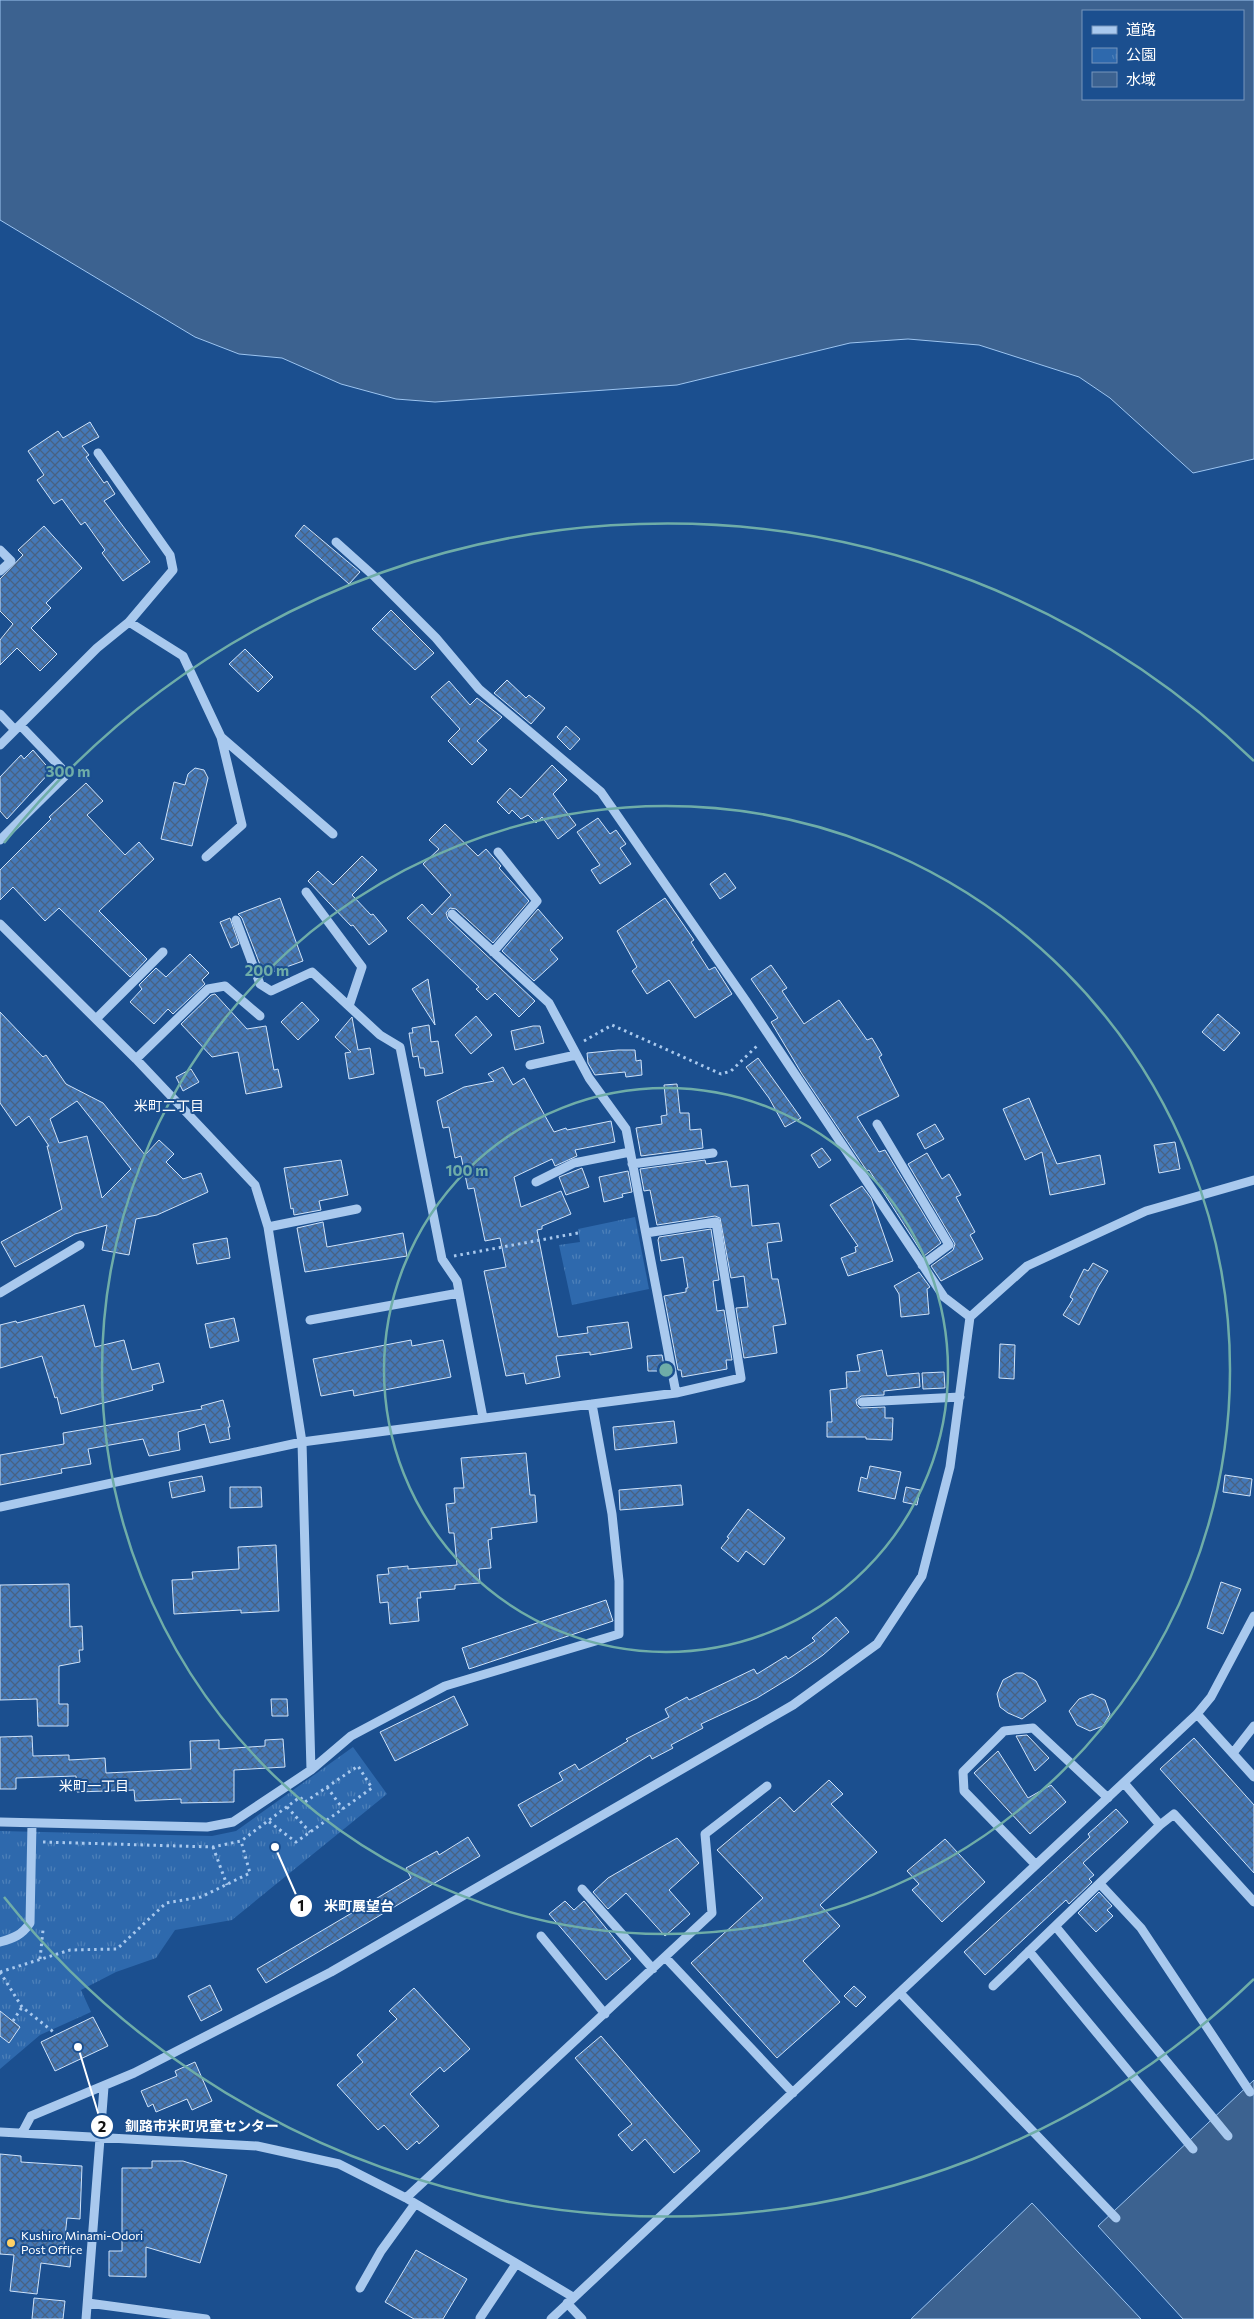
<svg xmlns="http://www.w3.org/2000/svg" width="1254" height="2319" font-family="Commissioner,'Noto Sans JP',sans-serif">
  <defs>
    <pattern id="park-tufts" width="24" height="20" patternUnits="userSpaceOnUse" patternTransform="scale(1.25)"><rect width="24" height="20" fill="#2e69ad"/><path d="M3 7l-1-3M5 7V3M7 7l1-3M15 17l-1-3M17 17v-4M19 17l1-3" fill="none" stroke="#4d80b9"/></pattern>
    <pattern id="building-cross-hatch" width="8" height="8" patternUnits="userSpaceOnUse" patternTransform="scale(1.25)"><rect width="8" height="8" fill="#4478b7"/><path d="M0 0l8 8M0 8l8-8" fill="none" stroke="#486282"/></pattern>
  </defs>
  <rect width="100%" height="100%" fill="#1b4f8f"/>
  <!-- park -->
  <path fill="url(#park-tufts)" d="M635,1217L649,1289L572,1305L559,1245L580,1242L578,1229Z
    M353,1747L387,1794L232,1920L175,1930L156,1958L116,1972L81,1990L91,2012L40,2035L0,2069V1831L212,1836L236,1831Z"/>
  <!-- water -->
  <path fill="#3c6290" stroke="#9cc4f0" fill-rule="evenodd" d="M0,0H1254V459L1193,473L1110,398L1079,377L979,345L908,339L850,343L677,385L435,402L396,399L341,384L282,358L239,354L195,337L0,220ZM1243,11V99H1083V11Z
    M1254,2080V2319H1183L1098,2226Z
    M1032,2203L1141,2319H911Z"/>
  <!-- building -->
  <path fill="url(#building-cross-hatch)" stroke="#cfe3fa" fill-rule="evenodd" d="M90,422L99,437L82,446L89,455L86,457L104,483L107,481L115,494L104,501L150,562L123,581L102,553L105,550L85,522L81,525L62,499L54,504L37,480L44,475L28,451L58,431L63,438Z
    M304,525L360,572L349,584L295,536Z
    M44,526L82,568L46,603L51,608L31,628L57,654L40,671L17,648L0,665V640L13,624L0,611V579L23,555L18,550Z
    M391,610L434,653L415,670L372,629Z
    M245,649L273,677L258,692L229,664Z
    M507,680L526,698L529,695L545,708L531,724L494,693Z
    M449,681L470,705L477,698L502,717L477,741L487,750L472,765L448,741L460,729L431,697Z
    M566,726L580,739L570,750L557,737Z
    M33,750L51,771L7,819L0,811V777L21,755L24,759Z
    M552,765L567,780L553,794L576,825L558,839L542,817L536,823L528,815L521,819L512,810L509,814L497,802L510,788L521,798Z
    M195,768L204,770L208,778L192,846L161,839L174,782L185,785L188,774Z
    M86,783L103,801L87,815L125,855L139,842L154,859L99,911L147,959L130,977L59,908L45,921L13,887L0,900V870L51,819L49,817Z
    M598,818L610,834L616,830L626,844L620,848L631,864L600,884L591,870L600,865L577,832Z
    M445,824L478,856L486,849L501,866L499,868L529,901L493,943L456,909L450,908L446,913L448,919L535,1001L519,1017L495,993L487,1000L476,989L479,987L407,918L422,904L432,915L451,895L423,864L439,849L429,840Z
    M362,856L377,870L352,895L371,915L373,914L387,931L369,945L353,925L351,926L308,881L318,871L333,885Z
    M725,873L736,888L720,899L710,884Z
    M280,898L303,961L264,975L242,918L238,914Z
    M665,898L694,940L691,942L709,970L715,967L732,994L695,1018L669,980L647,994L632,971L637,967L617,931Z
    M538,909L563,938L550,950L558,959L534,981L502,951Z
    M230,918L239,944L231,948L220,922Z
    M190,954L209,973L202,980L205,984L173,1014L168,1009L154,1024L130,1002L142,989L139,985L156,968L166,977Z
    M771,965L787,988L782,991L804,1024L839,1000L867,1040L872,1038L882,1055L879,1057L899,1096L857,1117L879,1152L885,1150L941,1243L924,1256L869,1170L867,1171L802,1074L771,1022L778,1018L751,979Z
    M428,979L435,1025L412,989Z
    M215,994L247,1029L266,1026L274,1070L278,1069L282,1087L246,1094L238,1052L212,1057L181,1024L211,995Z
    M302,1002L319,1020L298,1040L281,1022Z
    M0,1012L43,1057L46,1055L66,1084L103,1103L145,1155L159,1140L174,1154L166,1162L183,1179L201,1173L208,1192L157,1215L136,1219L129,1255L102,1250L107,1225L75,1234L15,1267L1,1242L62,1209L47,1146H49L29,1116L16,1126L0,1103ZM77,1101L131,1169L102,1198L87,1136L59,1143L50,1119Z
    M1218,1014L1240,1033L1224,1051L1202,1032Z
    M476,1016L492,1035L471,1054L455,1035Z
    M352,1017L358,1050L370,1048L374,1074L349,1079L345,1053L351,1052L335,1037Z
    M429,1025L431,1042L438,1041L443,1073L425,1076L424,1068H420L418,1056L413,1057L409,1033H413L412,1028Z
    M533,1026H540L544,1043L515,1050L511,1031Z
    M618,1050H635L636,1061L641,1060L642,1075L626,1077L625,1072L595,1075L588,1063L587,1053Z
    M758,1058L801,1118L785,1127L769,1098L746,1067Z
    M503,1067L513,1085L524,1078L554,1132L566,1128L567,1130L611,1121L615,1142L575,1150L577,1156L555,1166L552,1159L514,1177L521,1207L561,1191L571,1214L542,1226V1229L537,1230L558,1337L588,1333L587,1327L628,1322L632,1348L590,1355V1352L556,1356L560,1377L526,1384L524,1373L506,1376L484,1271L506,1267L500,1238L485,1241L474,1188L468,1189L461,1156L455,1158L449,1127L443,1128L437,1101L464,1087L494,1081L488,1074Z
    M191,1069L199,1082L183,1091L176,1077Z
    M677,1084L680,1113H689L690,1130L701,1129L703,1148L641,1156L636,1128L662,1124L661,1116L667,1115L664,1085Z
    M1029,1098L1057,1164L1100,1155L1105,1184L1050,1195L1042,1152L1025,1160L1003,1109Z
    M935,1124L944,1139L925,1149L917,1134Z
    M1175,1142L1180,1169L1159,1173L1154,1145Z
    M822,1148L831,1160L819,1168L811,1155Z
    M927,1153L942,1179L949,1174L961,1195L956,1197L975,1232L970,1235L983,1259L941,1281L931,1266L953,1250L955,1244L908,1164Z
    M341,1160L348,1195L319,1201L321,1210L294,1215L293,1208L291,1209L284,1168Z
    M705,1160L706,1164L727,1161L731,1187L748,1185L752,1226L779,1223L782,1241L767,1243L772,1279H778L786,1324L773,1326L777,1353L744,1358L736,1308L748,1307L744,1276L731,1278L720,1218L715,1216L657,1225L650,1190L644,1191L640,1169Z
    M582,1168L589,1187L566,1195L559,1177Z
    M628,1171L632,1192L622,1194L623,1197L604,1202L599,1177Z
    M862,1186L871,1198L893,1261L848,1276L841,1258L856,1252L855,1247L858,1246L830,1205Z
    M323,1222L327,1247L403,1233L407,1256L305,1272L297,1228Z
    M711,1229L719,1280L713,1281L717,1311L724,1310L732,1360H726L727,1369L682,1377L681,1370H678L664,1296L686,1292V1288H688L683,1257L661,1261L658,1240L659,1237Z
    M227,1238L230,1258L197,1264L193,1244Z
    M1093,1263L1108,1271L1098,1287L1079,1325L1063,1315L1073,1299L1070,1297L1084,1269L1088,1271Z
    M919,1272L930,1287L927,1289L929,1314L901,1317L899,1294L894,1286Z
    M84,1305L95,1347L124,1340L132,1370L159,1363L164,1382L152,1385L153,1390L61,1414L57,1397L55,1398L42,1356L0,1368V1325L16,1321L17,1323Z
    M234,1318L239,1341L210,1348L205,1324Z
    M411,1340L412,1346L443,1340L451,1377L354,1396L353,1390L321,1396L313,1359Z
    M1000,1344L1015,1345L1014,1379L999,1378Z
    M882,1350L887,1376L919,1373L920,1387L884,1391V1395L861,1396L856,1400L857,1405L860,1408L885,1407V1418H893L892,1440L866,1439V1437H827V1422H832L830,1390L847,1388L846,1372L860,1371L857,1355Z
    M662,1355L665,1371H648L647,1356Z
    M944,1372L945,1388L923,1389L922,1373Z
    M223,1400L230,1427H228L230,1439L210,1443L205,1424L178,1432L180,1450L149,1456L143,1439L88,1449L91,1464L61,1469L62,1473L0,1485V1455L64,1444L63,1433L202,1409L201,1406Z
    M674,1421L677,1443L615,1450L613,1427Z
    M526,1453L530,1495H535L537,1522L491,1528L492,1539L488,1540L491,1568L479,1569L480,1583L455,1585V1589L420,1592L421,1598H417L419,1621L390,1624L388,1602L380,1603L377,1575L389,1574L388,1568L408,1566V1569L457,1565L454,1533H449L446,1504L455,1503L454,1488H464L461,1458Z
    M870,1466L901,1472L895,1499L858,1491L861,1477L867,1479Z
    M1225,1475L1252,1479L1250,1496L1223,1492Z
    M202,1476L205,1491L172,1498L169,1482Z
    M681,1485L683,1505L620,1510L619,1490Z
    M230,1487H261L262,1507L230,1508Z
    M906,1487L920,1490L917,1505L903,1502Z
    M748,1509L785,1538L764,1565L746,1551L738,1562L721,1548L729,1538L727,1537Z
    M276,1545L279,1611L241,1613V1610L174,1614L172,1580L193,1579L192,1572L239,1569L238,1547Z
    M1221,1582L1241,1589L1223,1634L1207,1628Z
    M69,1584L70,1627L82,1626L83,1650H79L80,1662L59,1666V1704H68V1726H38L37,1699L0,1700V1585Z
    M606,1600L613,1621L469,1669L462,1648Z
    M836,1617L849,1632L823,1655L793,1676L757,1698L701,1724L703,1728L671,1745L673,1748L652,1759L650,1755L531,1827L518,1805L563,1780L559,1773L575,1764L579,1770L628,1741L626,1739L669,1717L665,1709L687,1697L689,1700L754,1669L757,1674L786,1656L788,1659L815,1641L812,1638Z
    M1016,1673H1023L1036,1681L1046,1701L1022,1719L1008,1713L1000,1707L997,1694L1003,1680Z
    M1092,1694L1105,1700L1110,1714L1103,1726L1090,1731L1077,1725L1069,1711L1079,1699Z
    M454,1696L468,1725L395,1761L380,1732Z
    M271,1699H287L288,1716H272Z
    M1027,1735L1049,1758L1035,1771L1016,1736Z
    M32,1736L33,1756L69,1755V1760L105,1758L106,1773L191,1769L190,1741L219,1740V1749L265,1746V1740L283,1739L285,1767L234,1770V1802L181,1803V1799L135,1801L134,1790L77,1792L76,1776L16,1778V1789H0V1737Z
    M1194,1738L1254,1805V1873L1160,1769Z
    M998,1751L1028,1798L1051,1785L1066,1802L1030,1834L974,1773Z
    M829,1780L843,1794L831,1804L877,1852L820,1905L840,1926L803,1961L840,2002L777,2058L691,1963L763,1898L717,1850L780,1797L794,1812Z
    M1116,1809L1128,1822L1083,1863L1094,1875L1089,1879L1092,1882L1069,1904L1066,1900L985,1975L964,1952L1090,1837L1088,1834Z
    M468,1837L480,1856L266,1983L257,1969L411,1878L406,1868L437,1851L439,1855Z
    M677,1838L699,1863L669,1890L690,1914L665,1936L626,1893L608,1909L593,1892L608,1878Z
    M945,1839L985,1882L942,1922L912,1890L919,1884L907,1871Z
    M1099,1892L1112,1906L1107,1910L1113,1916L1096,1932L1078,1913Z
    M565,1901L574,1910L584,1901L631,1959L606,1980L549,1914Z
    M210,1985L222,2010L201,2021L188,1996Z
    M854,1986L866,1997L856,2007L844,1996Z
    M414,1988L470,2049L444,2072L440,2067L410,2094L439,2126L419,2144L417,2141L407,2150L384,2125L378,2130L337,2085L363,2062L357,2055L397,2019L389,2011Z
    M0,2011L20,2027L9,2043L0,2036Z
    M93,2017L108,2046L55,2071L41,2042Z
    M601,2036L700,2151L674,2173L645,2139L632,2151L618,2135L632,2124L575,2058Z
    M195,2062L212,2101L192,2110L187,2099L156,2112L153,2104L148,2107L141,2091L177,2076L175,2071Z
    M0,2154L21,2156V2162L82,2166L80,2219L67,2218L64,2246L72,2247L70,2267L41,2263L37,2294L10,2291L14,2255L0,2254Z
    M152,2161H183L227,2175L200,2263L146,2247V2277L109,2276V2251H122V2168H152Z
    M416,2250L467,2279L443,2319H414L385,2302Z
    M34,2298L65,2301L63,2319H32Z"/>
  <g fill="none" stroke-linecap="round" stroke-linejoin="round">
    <!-- path -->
    <path stroke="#a9c9ee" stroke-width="3" stroke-dasharray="2.5 4" stroke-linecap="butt" d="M584,1041L612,1025L721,1074L731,1071L759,1044
      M454,1256L578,1233
      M327,1787L343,1809
      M287,1807L310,1832
      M43,1842L213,1847L241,1841L300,1797L305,1802L358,1766L372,1788L296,1842L268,1821
      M213,1847L227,1885
      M40,1959L43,1930
      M0,1972L70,1950L117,1949L166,1903L201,1897L250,1873L241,1841
      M0,1972L22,2007L56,2034
      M13,2021L22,2007"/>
    <!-- minor -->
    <path stroke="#a9c9ee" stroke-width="9" d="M98,453L170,555L173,570L129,622
      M336,542L375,577L436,638L479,689L601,792L746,1001L944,1297L970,1317
      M0,550L11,561L0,571
      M0,714L15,730
      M221,737L333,834
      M0,745L97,648L129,622L183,656L221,737L242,825L206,857
      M0,840L67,774L20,725
      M306,892L362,967L349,1006
      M452,914L549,1003L589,1078L626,1129L676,1393
      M236,920L260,984L271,991L312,972L380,1035L400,1047L442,1259L457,1281L483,1418
      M0,924L136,1059L255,1185L268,1227L302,1442L311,1770
      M493,952L537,901L498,852
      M96,1019L163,952
      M136,1059L208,989L225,986L260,1016
      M530,1065L576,1055
      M877,1124L949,1245L922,1265
      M632,1164L713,1153
      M536,1182L574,1163L630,1152
      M268,1227L357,1209
      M0,1293L80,1245
      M310,1320L459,1293
      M862,1402L960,1397
      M0,1507L302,1442L676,1393L741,1378L716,1222L646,1233
      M1197,1714L1254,1777
      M1233,1753L1254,1726
      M1124,1783L1160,1825
      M0,1822L207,1827L233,1822L311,1770L351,1736L445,1686L619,1634V1581L612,1514L592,1404
      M1036,1865L964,1791L963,1772L1004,1731L1033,1728L1108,1798
      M1100,1884L1141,1928L1250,2092
      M582,1889L653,1969
      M1056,1927L1228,2136
      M541,1936L605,2014
      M0,1942C14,1938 22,1935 30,1923L32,1823
      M1029,1951L1193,2149
      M665,1957L793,2093
      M993,1986L1160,1825L1174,1814L1254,1902
      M900,1993L1116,2218
      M0,2132L257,2146L339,2164L406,2198L573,2297
      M22,2133L31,2116L134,2073L331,1972L793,1705L877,1644L922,1576L950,1467L970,1317L1027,1266L1146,1211L1254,1180
      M406,2198L712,1913L705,1834L767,1786
      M360,2288L381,2251L415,2204
      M88,2303L206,2319
      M567,2303L582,2319
      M480,2318L516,2264
      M86,2319L104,2087
      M551,2319L1197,1714L1211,1697L1254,1616"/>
  </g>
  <!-- distance rings -->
  <g fill="none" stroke="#6fada8" stroke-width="2.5">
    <circle cx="666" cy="1370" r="282"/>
    <circle cx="666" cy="1370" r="564"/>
    <path d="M1254 1979A846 846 0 0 1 4 1897M4 843A846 846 0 0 1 1254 761"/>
  </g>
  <!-- markers -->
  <circle fill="#ffd166" stroke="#1b4f8f" stroke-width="2" cx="11" cy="2243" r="5"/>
  <g text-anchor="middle" stroke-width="4" stroke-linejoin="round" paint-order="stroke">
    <!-- poi labels -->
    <g font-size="12" fill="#fff" stroke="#1b4f8f" text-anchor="start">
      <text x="21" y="2240">Kushiro Minami-Odori<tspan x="21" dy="14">Post Office</tspan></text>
    </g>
    <!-- neighbourhood labels -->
    <g font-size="14" fill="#fff" stroke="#1b4f8f">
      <text x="169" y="1111">米町二丁目</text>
      <text x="94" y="1791">米町一丁目</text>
    </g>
  </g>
  <circle cx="666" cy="1370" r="8" fill="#6fada8" stroke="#1b4f8f" stroke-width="2.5"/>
  <g font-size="15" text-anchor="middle" font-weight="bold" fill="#6fada8" stroke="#1b4f8f" stroke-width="4" stroke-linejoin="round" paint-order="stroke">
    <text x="68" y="777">300 m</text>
    <text x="267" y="976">200 m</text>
    <text x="467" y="1176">100 m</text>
  </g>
  <!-- callouts -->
  <path fill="none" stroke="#fff" stroke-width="2" d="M275 1847L301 1906M78 2047L102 2126"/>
  <g fill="#fff" stroke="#1b4f8f" stroke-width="2">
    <circle cx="275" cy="1847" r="5"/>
    <circle cx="78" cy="2047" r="5"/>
    <circle cx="301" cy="1906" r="12"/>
    <circle cx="102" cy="2126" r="12"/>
  </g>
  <g font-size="15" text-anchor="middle" font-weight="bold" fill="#111">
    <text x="301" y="1911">1</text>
    <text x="102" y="2132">2</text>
  </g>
  <g font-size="14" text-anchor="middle" font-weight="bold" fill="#fff" stroke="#1b4f8f" stroke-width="4" stroke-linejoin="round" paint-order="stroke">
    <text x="359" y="1911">米町展望台</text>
    <text x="202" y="2131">釧路市米町児童センター</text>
  </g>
  <!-- legend -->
  <rect x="1082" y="10" width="162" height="90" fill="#1b4f8f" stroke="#7695bc"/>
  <rect x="1092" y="26" width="25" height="8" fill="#a9c9ee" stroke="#7695bc"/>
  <text x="1126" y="35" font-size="15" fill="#ffffff">道路</text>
  <rect x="1092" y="48" width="25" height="15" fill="url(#park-tufts)" stroke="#7695bc"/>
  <text x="1126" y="60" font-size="15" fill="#ffffff">公園</text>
  <rect x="1092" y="72" width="25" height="15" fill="#3c6290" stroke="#7695bc"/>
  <text x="1126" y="85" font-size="15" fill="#ffffff">水域</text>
</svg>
